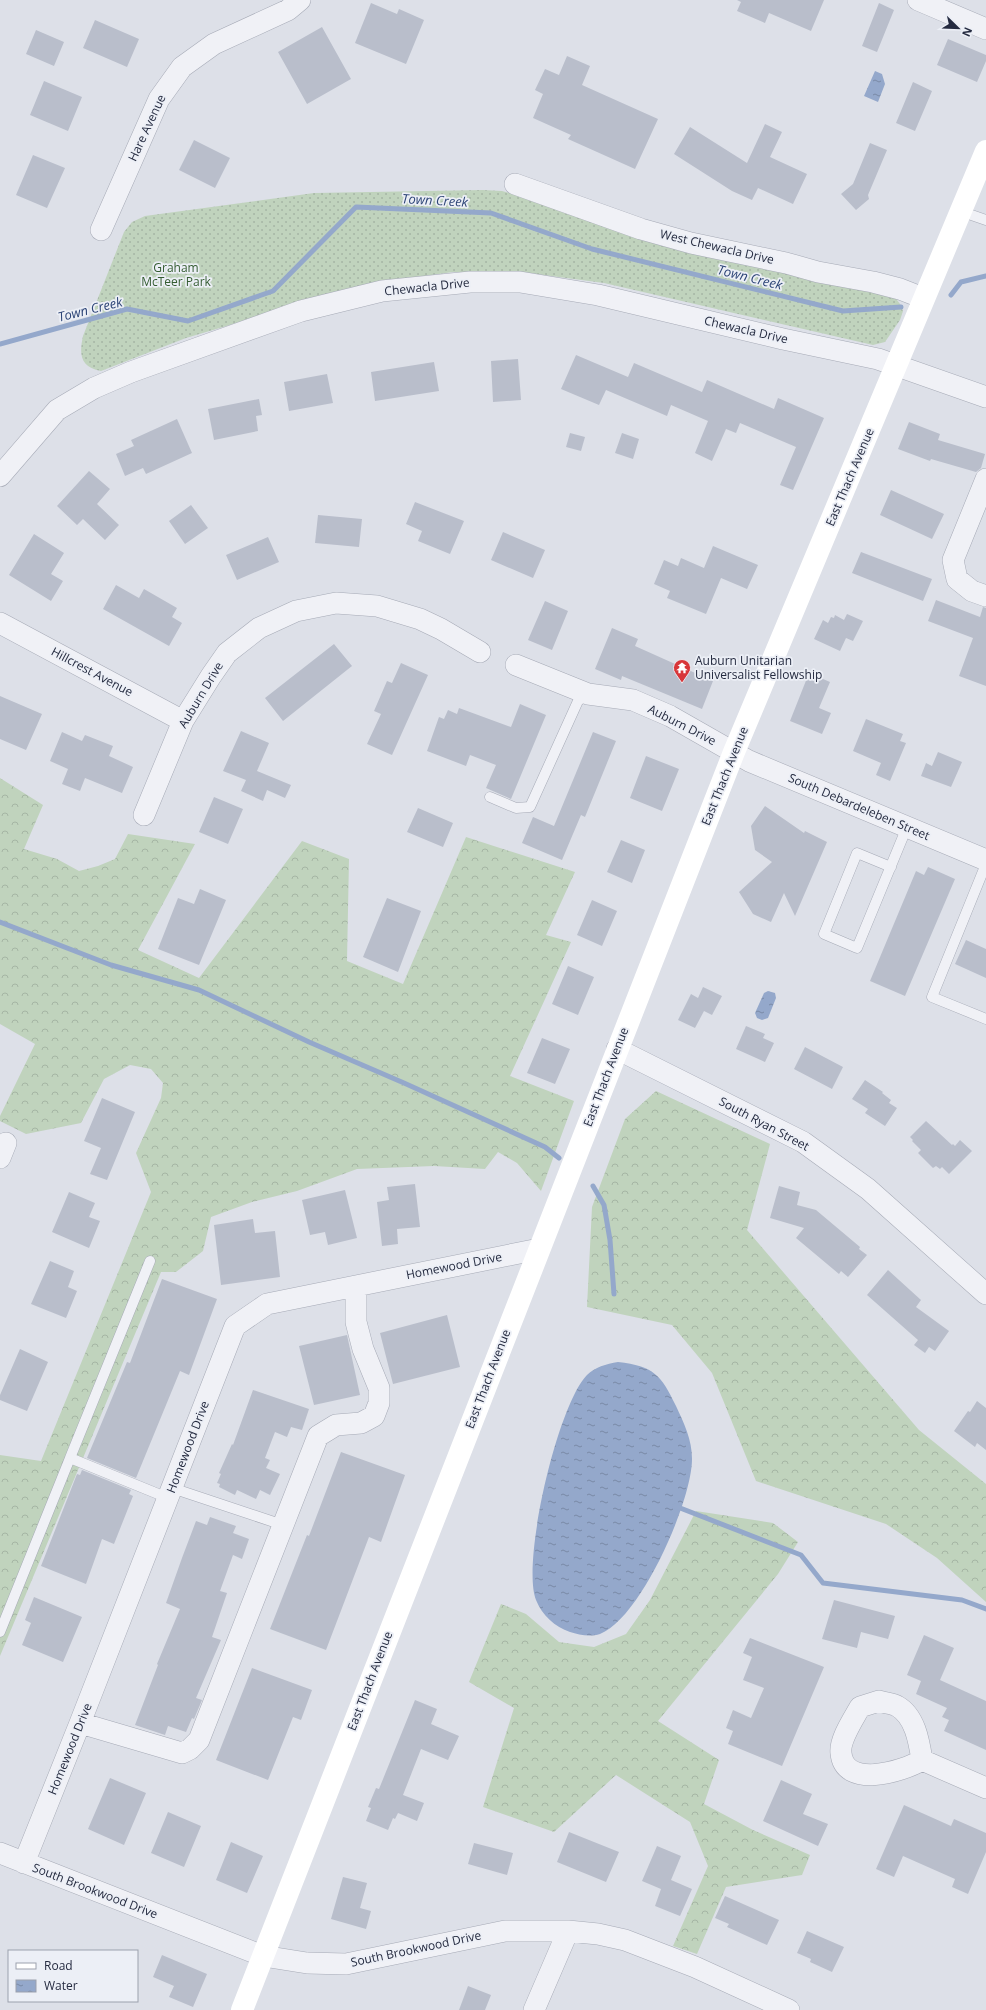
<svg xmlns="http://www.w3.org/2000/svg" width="986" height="2010" font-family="'Open Sans',sans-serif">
  <defs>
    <pattern id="grass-dots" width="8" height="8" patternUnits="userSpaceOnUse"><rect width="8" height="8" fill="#c0d3bd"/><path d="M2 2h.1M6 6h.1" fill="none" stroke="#a5b5a4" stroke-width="1.8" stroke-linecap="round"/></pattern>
    <pattern id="forest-crowns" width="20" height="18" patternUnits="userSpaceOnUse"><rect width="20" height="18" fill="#c0d3bd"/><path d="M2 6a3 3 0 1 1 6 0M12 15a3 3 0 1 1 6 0" fill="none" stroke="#a5b5a4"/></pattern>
    <pattern id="water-ripples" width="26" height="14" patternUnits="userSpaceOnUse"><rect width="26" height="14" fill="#94a8cb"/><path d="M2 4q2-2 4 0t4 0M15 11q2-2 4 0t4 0" fill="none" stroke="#7989a6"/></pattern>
  </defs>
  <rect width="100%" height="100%" fill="#dde0e8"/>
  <!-- grass -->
  <path fill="url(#grass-dots)" d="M483,190L502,191L894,296L900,304L903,311L900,320L885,342L873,345L604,283L521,272H453L368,284L186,338L101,371C80,367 79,355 83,336L124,232L132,222L145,216L314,193Z"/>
  <!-- forest -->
  <path fill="url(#forest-crowns)" d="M0,778L43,805L24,849L57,859L79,871L98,866L115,859L128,834L195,844L138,950L199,978L302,841L349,859L347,961L403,984L466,837L575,872L546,935L571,942L510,1076L574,1101L541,1191L517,1163L498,1152L485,1169L434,1166L357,1169L297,1191L252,1202L211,1217L203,1251L176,1272H161L0,1656V1455L41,1461L151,1192L136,1153L161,1098L163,1083L151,1069L130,1065L104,1079L81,1123L26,1134L0,1121V1116L35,1044L0,1024Z
    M656,1091L770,1144L747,1230L919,1430L986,1484V1602L937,1558L886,1524L756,1481L712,1373L672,1325L587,1307L592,1207L625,1119Z
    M696,1511L773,1523L798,1542L778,1574L658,1721L719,1760L704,1804L753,1830L810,1855L802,1875L726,1887L697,1954L673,1946L708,1866L690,1822L616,1775L554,1832L483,1807L514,1708L469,1682L501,1604L526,1614L559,1642L594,1647L626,1634L650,1600Z"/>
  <!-- water -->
  <path fill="url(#water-ripples)" d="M875,71L882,74L885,84L878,102L864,96Z
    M768,991L775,993L776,998L768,1018L762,1020L757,1018L755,1013L764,993Z
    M618,1362C654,1366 661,1375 676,1406C684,1423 692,1440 692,1459C692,1501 641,1618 600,1634C590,1637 579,1635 570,1632C555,1627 542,1615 536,1600C521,1562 558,1404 587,1375C595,1367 606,1364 618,1362Z"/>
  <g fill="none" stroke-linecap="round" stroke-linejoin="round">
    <!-- stream -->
    <path stroke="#94a8cb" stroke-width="5" d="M951,295L961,282L986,276
      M0,344L127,309L188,321L273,291L356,207L491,213L592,249L843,311L901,307
      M0,922L111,965L199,990L309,1042L404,1083L545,1147L559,1158
      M593,1186L604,1205L610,1240L614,1294
      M675,1506L801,1555L823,1583L962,1600L986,1609"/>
  </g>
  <!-- building -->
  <path fill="#b9becb" d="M737,0H824L811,31L769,13L765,23L737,11L741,2Z
    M371,3L397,14L399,9L424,20L406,64L355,43Z
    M879,3L894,10L877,52L862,46Z
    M95,20L139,39L127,67L83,48Z
    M322,27L351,79L307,104L278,52Z
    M36,30L64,42L54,66L26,54Z
    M948,39L986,55V61L977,82L937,65Z
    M567,56L590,66L582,85L658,119L635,169L568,139L571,135L533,118L543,94L535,90L545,69L559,75Z
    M44,81L82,97L68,131L30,115Z
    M913,82L932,91L915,131L896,123Z
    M765,124L782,132L770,157L807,174L793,204L758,188L752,200L732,191L674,154L690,127L747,163Z
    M194,140L230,158L215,188L179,170Z
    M870,143L887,150L868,195L869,199L856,210L841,194L853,184Z
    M33,155L65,168L47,208L16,195Z
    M576,355L628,377L634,363L702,392L707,380L774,409L778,398L824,418L793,490L780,485L796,447L740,423L736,433L726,429L712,461L695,453L708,421L671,405L667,416L606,390L599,405L561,389Z
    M518,359L521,400L493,402L491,361Z
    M434,362L439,391L375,401L371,372Z
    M327,374L333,403L289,411L284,382Z
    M259,399L262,415L256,416L258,431L214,440L208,409Z
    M177,419L192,453L146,474L143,468L125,476L116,454L134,446L131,440Z
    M909,422L940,434L938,440L985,454L981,468L976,472L931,459L930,461L898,449Z
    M570,433L585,437L581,451L566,447Z
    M622,433L639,439L633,459L615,453Z
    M89,471L110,489L97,504L119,525L105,540L83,519L77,525L57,506Z
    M891,490L944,514L932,539L880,515Z
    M415,502L464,521L450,554L418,541L422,531L406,524Z
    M191,505L208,528L185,544L169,521Z
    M318,515L362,519L359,547L315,543Z
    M503,532L545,550L533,578L491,560Z
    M34,534L64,553L51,574L63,581L51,601L9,575Z
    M268,537L279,562L237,580L226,555Z
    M713,546L758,565L747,589L721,578L706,614L667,598L670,591L654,584L664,560L678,566L681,558L704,568Z
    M861,552L932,579L923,601L852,573Z
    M116,585L139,598L144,589L177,608L172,617L182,623L169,646L103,609Z
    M936,600L980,617L983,607L986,608V686L959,676L973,638L928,621Z
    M545,601L568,611L552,650L528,640Z
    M847,614L863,621L853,641L846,638L840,651L814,639L823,620L828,623L831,617L834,618L835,615L844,620Z
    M612,628L638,639L635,646L713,681L702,709L622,676L621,680L595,669Z
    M334,644L352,666L283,721L265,698Z
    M401,663L428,675L392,755L367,744L381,714L374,711L387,681L392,683Z
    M809,673L830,682L819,708L831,713L822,734L790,721Z
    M0,696L42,714L26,750L0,739Z
    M520,704L546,715L511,799L486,788L496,765L470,755L466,766L427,751L439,717L444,719L448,710L457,714L459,708L511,727Z
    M866,719L903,734L900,741L906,743L890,781L876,775L881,763L853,751Z
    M241,731L269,743L257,771L291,785L285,798L267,790L263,801L241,791L246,780L223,771Z
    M62,732L82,741L85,735L113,746L109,756L133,767L122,793L85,778L80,791L62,784L68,769L50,761Z
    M593,732L616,741L585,817L581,815L562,860L522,843L533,817L554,826Z
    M938,752L962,762L951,787L921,776L926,763L932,766Z
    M646,756L679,769L662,811L630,798Z
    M214,797L243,809L228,844L199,832Z
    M765,806L804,833L805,831L827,842L795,916L784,893L771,922L753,914L739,892L772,862L755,850L751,826Z
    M418,808L453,823L443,847L407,832Z
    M621,840L645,850L632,883L607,872Z
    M928,867L955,879L905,996L870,981L916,871L924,875Z
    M200,889L226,900L199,965L158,949L178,898L194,904Z
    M387,898L421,911L398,972L363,957Z
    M592,900L617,911L602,946L577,935Z
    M966,940L986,949V978L955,964Z
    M568,966L594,977L578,1015L552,1004Z
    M703,987L722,996L712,1015L704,1011L695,1028L678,1020L691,994L698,998Z
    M746,1026L765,1034L763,1038L774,1043L765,1062L736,1049Z
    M542,1038L570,1049L555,1084L527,1073Z
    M805,1047L843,1067L832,1089L794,1069Z
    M865,1080L883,1092L882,1093L891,1100L889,1103L897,1108L885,1126L865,1113L868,1109L852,1099Z
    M102,1098L135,1112L107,1180L90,1174L101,1148L84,1141Z
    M926,1121L952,1145L953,1144L955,1146L960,1140L972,1151L949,1174L942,1167L940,1169L936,1166L933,1168L918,1153L921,1150L912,1141L913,1140L910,1137Z
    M415,1184L420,1227L397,1229L398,1244L382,1246L377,1202L389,1200L387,1187Z
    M779,1186L800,1192L797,1205L816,1210L860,1247L859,1249L867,1255L848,1277L841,1271L839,1274L796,1238L804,1228L770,1218Z
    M345,1190L357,1238L328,1245L325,1232L310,1235L302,1200Z
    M69,1192L95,1203L89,1217L100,1221L89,1248L52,1232Z
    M253,1219L255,1233L275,1231L280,1277L221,1285L214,1225Z
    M50,1261L74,1271L68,1287L77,1291L66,1318L31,1304Z
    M888,1270L921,1300L916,1307L949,1331L935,1351L929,1347L925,1353L914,1345L918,1340L867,1295Z
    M162,1279L217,1299L189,1375L180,1371L136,1478L87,1458L127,1362L130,1363Z
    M447,1315L460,1367L393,1384L380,1333Z
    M347,1335L360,1395L314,1405L299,1346Z
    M20,1349L48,1362L27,1411L0,1400V1395Z
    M253,1390L309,1409L302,1430L291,1427L287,1437L275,1432L265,1458L270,1460L266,1468L280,1474L270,1495L260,1490L256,1499L237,1490L235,1495L219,1487L220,1484L217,1483L221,1474L219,1473L232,1444L233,1445Z
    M977,1401L986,1408V1450L977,1443L975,1447L954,1431L968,1411L970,1412Z
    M341,1452L405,1475L381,1542L369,1537L326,1650L270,1629L307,1535L309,1536Z
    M82,1470L131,1490L129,1494L133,1496L114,1544L102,1539L86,1584L41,1566L77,1474L80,1475Z
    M210,1517L236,1526L233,1533L249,1539L242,1559L233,1555L220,1591L227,1593L212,1637L221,1640L196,1698L202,1700L194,1719L192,1718L186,1732L168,1726L165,1735L135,1725L158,1665L157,1664L180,1609L166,1603L182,1558L196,1521L207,1525Z
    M34,1597L82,1617L63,1662L22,1645L31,1623L25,1620Z
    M834,1600L895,1616L888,1639L861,1632L857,1648L822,1639Z
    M924,1635L954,1648L940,1680L986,1701V1750L944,1731L949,1720L942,1717L947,1708L916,1694L921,1681L907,1675Z
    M750,1638L824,1667L782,1766L728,1744L733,1731L726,1728L733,1710L751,1718L764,1688L743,1680L752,1657L743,1653Z
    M252,1668L312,1690L301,1720L293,1717L268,1780L216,1760Z
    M415,1700L437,1709L431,1724L459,1736L448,1760L421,1749L403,1795L424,1803L417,1821L398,1813L395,1819L393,1818L388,1830L366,1821L371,1808L368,1807L376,1788L379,1789Z
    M110,1778L146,1793L124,1845L88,1829Z
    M781,1780L812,1794L803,1814L828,1824L818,1846L763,1821Z
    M904,1805L951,1826L954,1819L986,1833V1852L968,1894L952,1887L955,1879L903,1856L894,1877L876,1869Z
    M168,1812L201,1826L184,1867L151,1853Z
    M569,1832L619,1852L606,1882L557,1862Z
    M231,1842L263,1856L247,1893L216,1880Z
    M474,1843L513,1853L507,1875L468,1864Z
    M657,1846L681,1856L671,1880L692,1889L680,1916L655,1906L661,1889L642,1881Z
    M343,1877L367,1883L360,1908L371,1911L366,1929L331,1919Z
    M725,1896L779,1920L767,1945L727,1927L729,1924L715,1918Z
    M807,1931L844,1947L832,1972L810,1962L811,1959L797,1953Z
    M162,1955L207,1974L193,2007L169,1997L174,1986L153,1977Z
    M468,1986L491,1995L485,2010H459Z"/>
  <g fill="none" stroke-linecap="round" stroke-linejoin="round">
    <defs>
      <path id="lane" d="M960,211L986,220
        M490,797L516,808L530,807L578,701L588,694
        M986,864L932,997L986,1019
        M891,867L857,853L824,934L857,948L907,827
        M70,1458L150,1261
        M172,1488L283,1525
        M0,1632L70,1458L168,1498"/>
      <path id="street" d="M918,0L986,29
        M515,184L641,229L691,243L786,263L818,272L873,282L900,289L923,298
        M101,230L159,99L182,67L214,44L288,10L300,0
        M0,476L57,410L94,388L131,372L301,311L382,291L470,282H520L598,295L783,339L878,359L986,397
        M986,479L953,560L957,579L972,591L986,596
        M0,623L183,721
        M516,665L588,694L633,700L670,716L749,761L986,860
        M144,815L183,721L211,676L227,653L259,628L296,611L336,603L377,606L420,619L441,629L480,652
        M617,1049L803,1142L868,1189L986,1294
        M0,1158L6,1143
        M879,1701C884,1703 892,1703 897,1706C915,1716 919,1741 922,1760C902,1772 844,1789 841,1753C839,1740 854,1718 860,1707Z
        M80,1723L182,1753L190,1749L199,1740L318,1436L336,1425L361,1423L374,1416L379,1403V1388L363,1349L356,1322V1286
        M922,1760L986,1788
        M0,1853L263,1956L307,1963L346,1964L505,1931H568L598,1934L625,1940L695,1967L789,2010
        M24,1863L80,1723L235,1326L267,1304L539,1249
        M534,2010L568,1931"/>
    </defs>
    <!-- lane casing -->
    <use href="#lane" stroke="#a6aab6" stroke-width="11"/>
    <!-- street casing -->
    <use href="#street" stroke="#a6aab6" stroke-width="22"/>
    <!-- lane -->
    <use href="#lane" stroke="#f0f1f6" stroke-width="10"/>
    <!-- street -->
    <use href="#street" stroke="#f0f1f6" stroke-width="21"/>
    <!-- secondary -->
    <path stroke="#fff" stroke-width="22" d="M242,2010L734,752L986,151"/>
  </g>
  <!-- icons -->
  <defs>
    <symbol id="temple-pin" viewBox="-11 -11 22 30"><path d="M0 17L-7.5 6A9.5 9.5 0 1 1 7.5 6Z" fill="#d83639" stroke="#eceff6"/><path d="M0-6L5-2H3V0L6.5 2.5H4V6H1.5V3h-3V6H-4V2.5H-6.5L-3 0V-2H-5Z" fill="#fff"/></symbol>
  </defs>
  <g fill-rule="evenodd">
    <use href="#temple-pin" x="672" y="658" width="20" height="27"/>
  </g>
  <g text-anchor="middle" stroke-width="3.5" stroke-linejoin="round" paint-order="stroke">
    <!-- street labels -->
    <g font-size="12" fill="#252b40" stroke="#eceff6">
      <text transform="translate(147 128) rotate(-65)" y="4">Hare Avenue</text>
      <text transform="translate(717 247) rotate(13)" y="4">West Chewacla Drive</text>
      <text transform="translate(427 287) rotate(-6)" y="4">Chewacla Drive</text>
      <text transform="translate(746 330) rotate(13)" y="4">Chewacla Drive</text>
      <text transform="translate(850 477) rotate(-67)" y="4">East Thach Avenue</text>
      <text transform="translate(92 672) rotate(28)" y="4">Hillcrest Avenue</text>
      <text transform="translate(201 695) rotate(-59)" y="4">Auburn Drive</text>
      <text transform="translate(682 725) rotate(27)" y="4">Auburn Drive</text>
      <text transform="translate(725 776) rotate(-68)" y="4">East Thach Avenue</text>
      <text transform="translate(859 807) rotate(23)" y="4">South Debardeleben Street</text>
      <text transform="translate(606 1077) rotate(-69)" y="4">East Thach Avenue</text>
      <text transform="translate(764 1124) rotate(28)" y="4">South Ryan Street</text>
      <text transform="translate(454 1266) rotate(-11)" y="4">Homewood Drive</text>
      <text transform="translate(488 1379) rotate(-69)" y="4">East Thach Avenue</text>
      <text transform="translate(188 1447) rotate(-69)" y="4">Homewood Drive</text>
      <text transform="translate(370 1681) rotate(-69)" y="4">East Thach Avenue</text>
      <text transform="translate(70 1749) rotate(-68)" y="4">Homewood Drive</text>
      <text transform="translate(95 1891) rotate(21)" y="4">South Brookwood Drive</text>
      <text transform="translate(416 1949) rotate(-12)" y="4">South Brookwood Drive</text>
    </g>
    <!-- park labels -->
    <g font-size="12" fill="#345c31" stroke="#eceff6">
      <text x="176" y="272">Graham<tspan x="176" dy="14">McTeer Park</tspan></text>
    </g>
    <!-- poi labels -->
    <g font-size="12" fill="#252b40" stroke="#eceff6" text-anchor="start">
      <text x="695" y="665">Auburn Unitarian<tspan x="695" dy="14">Universalist Fellowship</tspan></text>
    </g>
    <!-- water labels -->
    <g font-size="13" font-style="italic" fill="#2c4476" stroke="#eceff6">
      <text transform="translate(435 200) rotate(3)" y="5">Town Creek</text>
      <text transform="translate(750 277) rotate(14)" y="5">Town Creek</text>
      <text transform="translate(90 309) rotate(-14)" y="5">Town Creek</text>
    </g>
  </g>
  <!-- legend -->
  <rect x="8" y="1950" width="130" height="52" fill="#eceff6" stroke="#9ca1ad"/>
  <rect x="16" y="1963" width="20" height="6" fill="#ffffff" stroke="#9ca1ad"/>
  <text x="44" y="1970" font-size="12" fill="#252b40">Road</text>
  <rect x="16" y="1980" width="20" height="12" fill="url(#water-ripples)" stroke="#9ca1ad"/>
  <text x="44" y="1990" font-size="12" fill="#252b40">Water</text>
  <!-- north arrow -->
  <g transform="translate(958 28) rotate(113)" stroke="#eceff6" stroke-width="3" paint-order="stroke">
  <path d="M0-3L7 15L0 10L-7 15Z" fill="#252b40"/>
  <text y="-6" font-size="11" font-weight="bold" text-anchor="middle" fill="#252b40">N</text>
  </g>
</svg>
